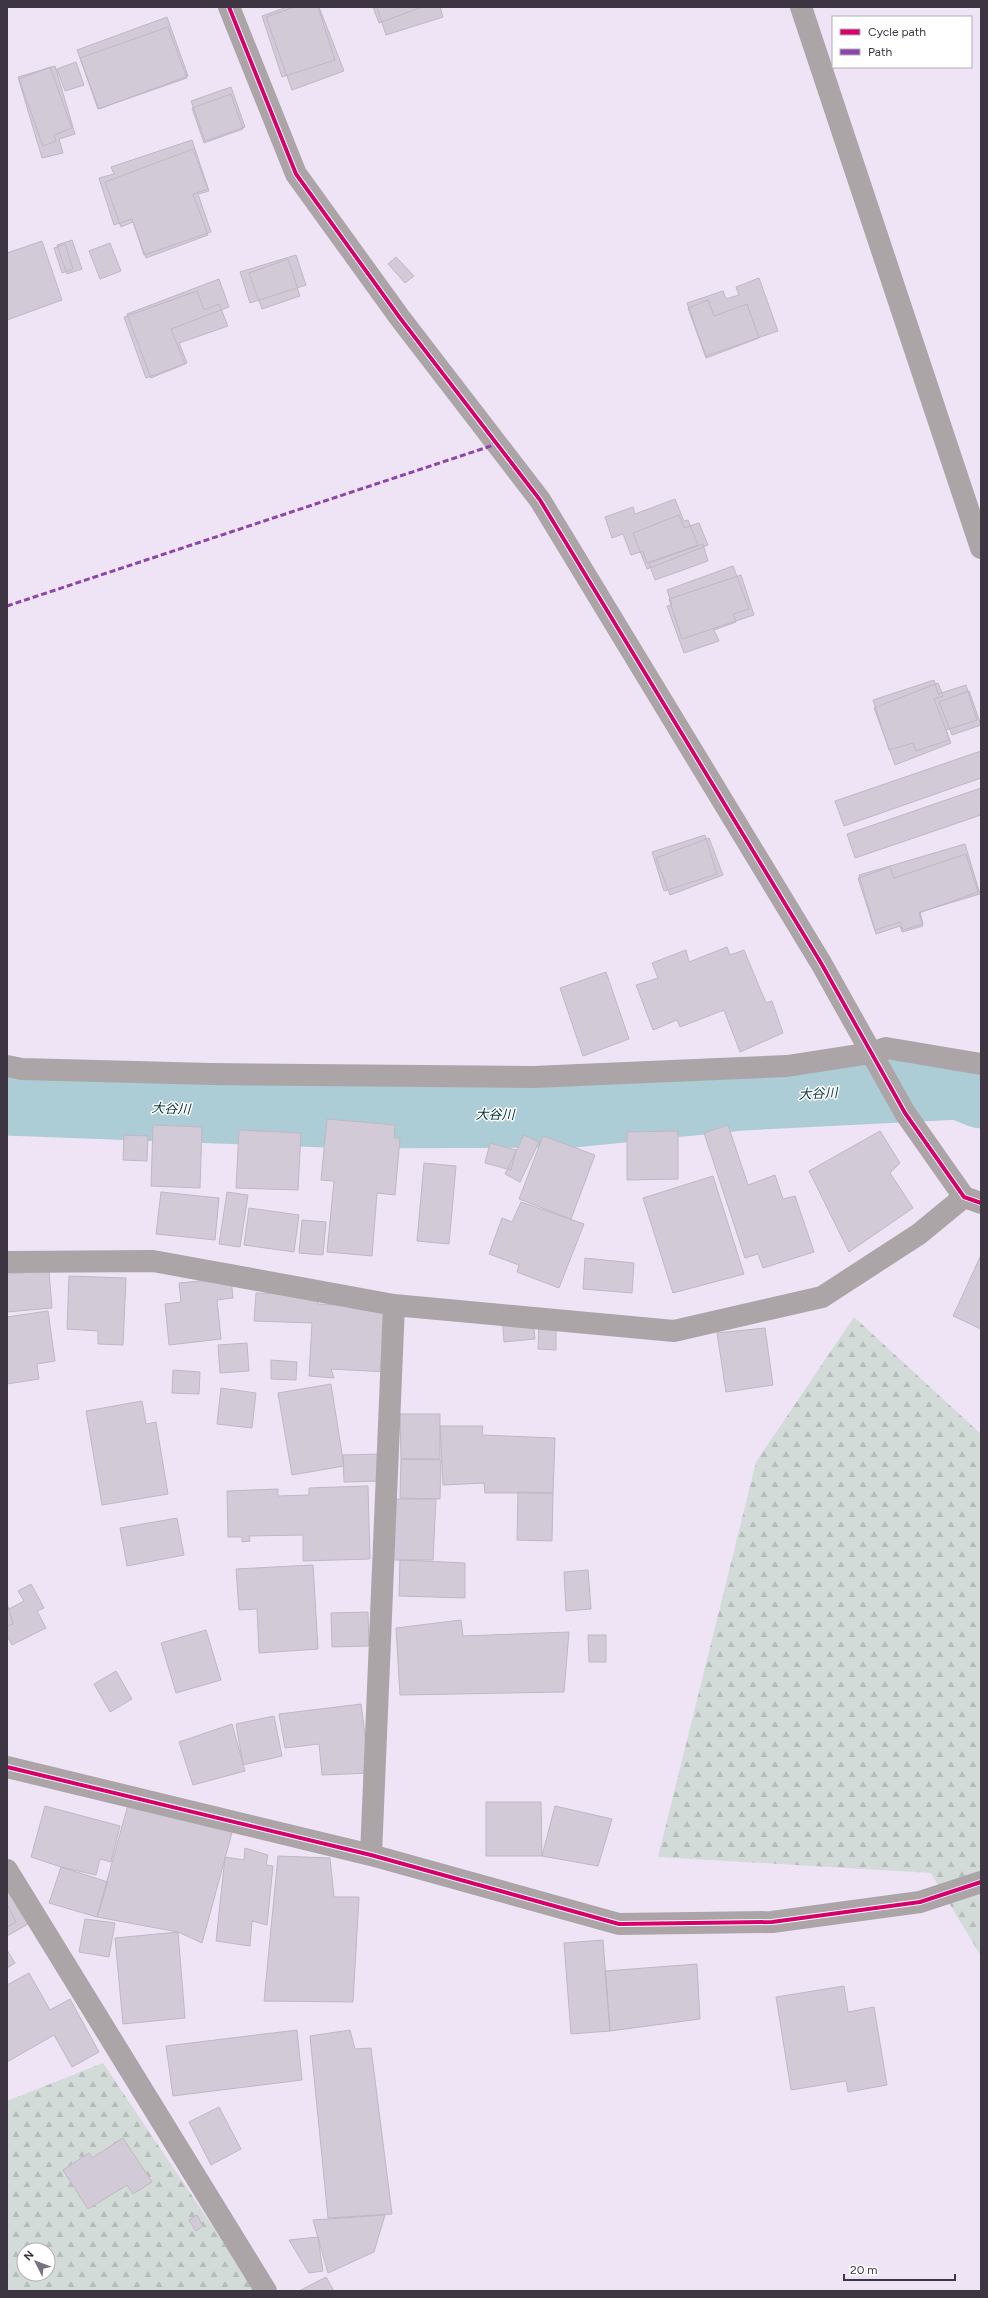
<svg xmlns="http://www.w3.org/2000/svg" width="988" height="2298" font-family="Figtree,'Noto Sans JP',sans-serif">
  <defs>
    <pattern id="forest-firs" width="22" height="20" patternUnits="userSpaceOnUse"><rect width="22" height="20" fill="#d2dbd8"/><path d="M5 1l3.5 6h-7zM16 11l3.5 6h-7z" fill="#b5bdbb"/></pattern>
  </defs>
  <rect width="100%" height="100%" fill="#efe4f5"/>
  <!-- forest -->
  <path fill="url(#forest-firs)" fill-rule="evenodd" d="M854,1317L981,1434V1956L931,1873L658,1857L756,1462Z
    M103,2063L256,2291H7V2101ZM24,2250H48V2274H24Z"/>
  <g fill="none" stroke-linecap="round" stroke-linejoin="round">
    <!-- river -->
    <path stroke="#acccd6" stroke-width="67" d="M7,1102L352,1115L574,1114L743,1097L959,1086L981,1095"/>
  </g>
  <!-- building -->
  <path fill="#d3cad7" stroke="#c0b7c4" d="M287,7H318L335,60L282,77L262,16Z
    M295,7H319L344,71L292,90L266,17Z
    M373,7H422L379,23Z
    M377,7H440L443,17L386,35Z
    M167,17L188,76L99,109L77,50Z
    M168,27L187,78L98,109L80,58Z
    M76,62L84,85L65,91L57,69Z
    M55,66L75,134L59,139L63,153L42,158L18,77Z
    M50,67L72,128L54,135L56,141L43,146L19,79Z
    M231,87L245,127L205,141L191,101Z
    M231,94L243,129L204,143L192,108Z
    M192,140L209,191L198,194L211,232L144,255L132,219L114,225L99,178L114,174L111,167Z
    M193,149L208,189L193,194L208,235L146,258L133,222L121,227L105,182Z
    M72,240L82,269L67,274L57,245Z
    M42,241L62,300L7,320V253Z
    M110,243L121,271L100,279L89,251Z
    M65,244L73,269L62,273L54,248Z
    M296,255L306,285L250,303L240,272Z
    M396,257L414,276L405,283L388,264Z
    M288,259L300,296L262,309L249,273Z
    M759,278L778,331L706,356L687,303L723,291L726,299L739,295L736,287Z
    M219,279L229,307L171,329L185,364L151,378L127,314Z
    M197,291L204,310L219,304L228,326L179,343L187,363L146,378L124,317Z
    M708,300L714,316L747,304L759,338L706,358L688,308Z
    M675,499L684,521L688,520L698,545L647,563L643,551L631,555L623,534L612,538L605,517L633,507L635,514Z
    M679,515L684,528L699,523L708,545L647,569L633,533Z
    M703,544L708,561L655,580L649,563Z
    M733,566L749,609L733,614L736,622L714,630L719,641L684,653L667,606L672,605L667,590Z
    M741,575L754,615L682,639L669,599Z
    M934,680L938,694L966,685L977,720L946,730L949,740L916,751L913,743L889,750L873,700Z
    M938,683L943,696L934,699L951,743L895,765L874,708Z
    M969,691L981,725L952,735L939,702Z
    M981,751V778L844,826L835,801Z
    M981,788V815L855,858L847,834Z
    M705,835L717,874L664,891L652,852Z
    M709,838L723,875L670,895L656,858Z
    M965,844L980,894L920,912L923,924L903,930L900,922L875,930L859,875Z
    M966,854L978,892L919,913L923,926L902,932L900,926L876,934L858,878L890,867L894,878Z
    M727,947L730,955L744,950L766,1003L772,1001L783,1033L740,1052L724,1010L680,1027L677,1020L653,1030L636,985L658,978L652,963L686,950L689,962Z
    M606,972L629,1039L583,1056L560,988Z
    M327,1119L395,1125L394,1138H400L395,1195L377,1193L372,1256L327,1252L334,1181L321,1180Z
    M153,1125L202,1127L200,1188L151,1186Z
    M728,1125L748,1185L775,1175L783,1199L795,1196L814,1252L763,1268L758,1254L745,1258L704,1133Z
    M239,1130L301,1133L298,1190L236,1188Z
    M678,1131V1179L627,1180V1132Z
    M880,1131L900,1163L890,1173L913,1208L849,1252L809,1171Z
    M124,1135L148,1136L147,1161L123,1160Z
    M524,1135L539,1142L520,1182L505,1174Z
    M543,1136L595,1155L571,1219L519,1199Z
    M490,1143L516,1150L511,1170L485,1163Z
    M424,1163L456,1166L449,1244L417,1241Z
    M713,1176L744,1274L673,1293L643,1198Z
    M161,1192L219,1198L215,1240L156,1234Z
    M227,1192L248,1195L240,1247L219,1244Z
    M521,1202L584,1224L559,1288L517,1272L519,1265L489,1254L502,1218L512,1222Z
    M249,1208L299,1215L294,1252L244,1245Z
    M302,1220L326,1222L323,1255L299,1253Z
    M981,1255V1329L953,1316Z
    M585,1258L634,1263L632,1293L583,1289Z
    M49,1271L52,1308L7,1312V1274Z
    M69,1276L126,1278L123,1345L98,1344V1331L67,1329Z
    M231,1278L233,1298L217,1300L221,1339L169,1345L165,1304L181,1302L179,1283Z
    M256,1293L318,1295V1304L391,1307L388,1372L331,1369L334,1378L309,1376L312,1323L254,1321Z
    M532,1310L535,1339L504,1342L502,1313Z
    M48,1311L55,1361L37,1364L39,1379L7,1384V1317Z
    M539,1323L556,1324V1350L538,1349Z
    M765,1328L773,1385L726,1392L717,1333Z
    M247,1343L249,1371L220,1373L218,1345Z
    M271,1360L297,1362L296,1380L271,1379Z
    M173,1370L200,1372L199,1394L172,1393Z
    M331,1384L344,1466L292,1475L278,1393Z
    M221,1388L256,1393L252,1428L217,1424Z
    M142,1401L146,1424L156,1422L168,1494L102,1505L86,1411Z
    M400,1414H440V1459H401Z
    M440,1426H483L482,1435L555,1438L553,1493H485L484,1483L443,1485Z
    M380,1454V1481L344,1482L343,1455Z
    M401,1459L441,1460L440,1499L400,1498Z
    M368,1486L370,1559L303,1561V1535L249,1536L250,1541L242,1542V1537H228L227,1491L278,1489V1496L309,1495V1488Z
    M518,1492L553,1493L552,1541L517,1540Z
    M394,1499H436L433,1560H390Z
    M177,1518L184,1555L127,1566L120,1528Z
    M400,1560L465,1563V1598L399,1596Z
    M313,1565L318,1649L259,1653L257,1609L239,1610L236,1569Z
    M588,1570L591,1609L566,1611L564,1572Z
    M31,1584L44,1608L37,1611L46,1628L12,1645L7,1636V1610L24,1601L18,1591Z
    M7,1603L13,1624L7,1626Z
    M368,1612L369,1646L332,1647L331,1613Z
    M461,1620L463,1636L569,1632L564,1692L400,1695L396,1628Z
    M206,1630L221,1680L176,1693L161,1643Z
    M588,1635H606V1662H589Z
    M116,1671L132,1699L110,1712L94,1684Z
    M361,1704L370,1773L322,1775L319,1744L285,1748L279,1714Z
    M274,1716L282,1756L243,1765L236,1724Z
    M232,1724L245,1771L193,1785L179,1742Z
    M129,1801L233,1829L202,1943L178,1932L97,1917Z
    M486,1802H541L542,1856H486Z
    M45,1806L120,1826L111,1862L100,1859L96,1875L61,1867L31,1857Z
    M555,1806L612,1819L598,1866L542,1856Z
    M245,1848L268,1855L266,1865L273,1866L267,1925L252,1921L250,1946L216,1941L225,1857L244,1860Z
    M278,1856L330,1858L334,1897H359L353,2002L264,2001Z
    M61,1867L108,1882L97,1917L49,1903Z
    M7,1888L28,1924L7,1936Z
    M7,1904L16,1922L7,1927Z
    M85,1919L115,1923L109,1957L79,1952Z
    M178,1932L185,2018L123,2024L115,1938Z
    M603,1940L610,2031L571,2034L564,1943Z
    M7,1950L15,1963L7,1968Z
    M697,1964L700,2019L610,2031L605,1971Z
    M29,1973L50,2010L70,1999L99,2052L72,2067L54,2035L7,2062V1985Z
    M844,1986L848,2012L874,2007L887,2085L848,2092L846,2081L791,2090L776,1997Z
    M297,2030L302,2080L173,2096L166,2046Z
    M350,2030L355,2049L371,2048L392,2214L328,2218L310,2036Z
    M219,2107L241,2149L211,2165L189,2122Z
    M123,2138L152,2182L133,2194L127,2185L88,2209L63,2170L89,2153L92,2158Z
    M197,2215L203,2226L196,2231L189,2220Z
    M385,2215L374,2252L328,2273L313,2220Z
    M318,2237L323,2271L309,2273L289,2240Z
    M326,2277L334,2291H299Z"/>
  <g fill="none" stroke-linecap="round" stroke-linejoin="round">
    <!-- minor -->
    <path stroke="#aca5a8" stroke-width="22" d="M229,7L296,174L400,318L540,500L821,963L905,1113L964,1197L981,1203
      M801,7L981,548
      M7,1066L22,1069L211,1074L533,1077L787,1066L871,1053L886,1048L981,1064
      M7,1262L153,1261L394,1305L674,1331L822,1297L919,1234L964,1197
      M7,1767L371,1855L619,1924L772,1922L920,1902L981,1882
      M371,1855L394,1305
      M7,1870L266,2291"/>
    <!-- quiet -->
    <path stroke="#8e44ad" stroke-width="3" stroke-dasharray="6 3" stroke-linecap="butt" d="M7,606L497,444"/>
    <defs>
      <path id="cycleway" d="M229,7L296,174L400,318L540,500L821,963L905,1113L964,1197L981,1203
        M7,1767L371,1855L619,1924L772,1922L920,1902L981,1882"/>
    </defs>
    <!-- cycleway casing -->
    <use href="#cycleway" stroke="#fff" stroke-width="6"/>
    <!-- cycleway -->
    <use href="#cycleway" stroke="#d6006c" stroke-width="4"/>
  </g>
  <g text-anchor="middle" stroke-width="3" stroke-linejoin="round" paint-order="stroke">
    <!-- water labels -->
    <g font-size="13" font-style="italic" fill="#003035" stroke="#fff">
      <text transform="translate(818 1093) rotate(-3)" y="5">大谷川</text>
      <text transform="translate(171 1108) rotate(2)" y="5">大谷川</text>
      <text x="495" y="1119">大谷川</text>
    </g>
  </g>
  <!-- border -->
  <rect width="988" height="2298" fill="none" stroke="#3d3541" stroke-width="16"/>
  <!-- legend -->
  <rect x="832" y="16" width="140" height="52" fill="#ffffff" stroke="#b1aeb3"/>
  <rect x="840" y="29" width="20" height="6" fill="#d6006c" stroke="#b1aeb3"/>
  <text x="868" y="36" font-size="12" fill="#3d3541">Cycle path</text>
  <rect x="840" y="49" width="20" height="6" fill="#8e44ad" stroke="#b1aeb3"/>
  <text x="868" y="56" font-size="12" fill="#3d3541">Path</text>
  <!-- north arrow -->
  <g transform="translate(36 2262) rotate(312)"><circle r="19" fill="#ffffff" stroke="#b1aeb3"/>
  <path d="M0-3L7 15L0 10L-7 15Z" fill="#7b7280"/>
  <text y="-6" font-size="11" font-weight="bold" text-anchor="middle" fill="#3d3541">N</text>
  </g>
  <!-- scale -->
  <path d="M844 2274v6h111v-6" fill="none" stroke="#3d3541" stroke-width="2"/>
  <text x="850" y="2274" font-size="12" fill="#3d3541" stroke="#ffffff" stroke-width="3" paint-order="stroke">20 m</text>
</svg>
